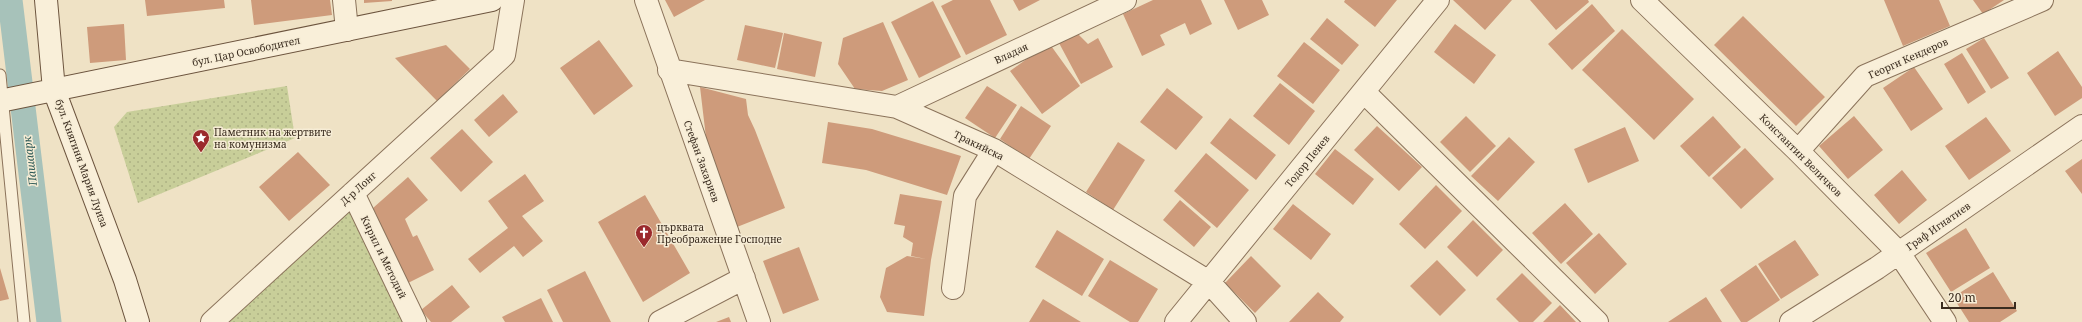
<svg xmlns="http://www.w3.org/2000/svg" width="2082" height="322" font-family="'Noto Serif',serif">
  <defs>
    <pattern id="park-dots" width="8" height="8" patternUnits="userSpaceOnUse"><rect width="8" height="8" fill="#c8ce99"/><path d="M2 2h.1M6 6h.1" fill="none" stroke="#adb183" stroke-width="1.8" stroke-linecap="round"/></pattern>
  </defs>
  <rect width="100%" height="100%" fill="#efe2c5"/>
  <!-- park -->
  <path fill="url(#park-dots)" d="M287,86L295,138L138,203L114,127L127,112Z
    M353,193L415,322H212Z"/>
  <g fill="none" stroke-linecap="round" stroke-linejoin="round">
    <!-- canal -->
    <path stroke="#a7c2ba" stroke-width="25" d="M10,0L49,322"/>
  </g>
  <!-- building -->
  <path fill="#ce9b7b" d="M145,0H224L225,8L147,16Z
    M251,0H330L332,15L254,25Z
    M364,0H392V1L364,3Z
    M665,0H705L674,17Z
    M953,0H990L1007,35L966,55L941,6Z
    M1013,0H1040L1019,11Z
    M1153,0H1201L1212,24L1190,35L1185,23L1160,35L1165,45L1142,56L1123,14Z
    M1224,0H1262L1269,15L1238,30Z
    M1345,0H1397L1375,27L1344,2Z
    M1453,0H1512L1485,30Z
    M1530,0H1588L1589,2L1556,30Z
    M1884,0H1939L1950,26L1903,46Z
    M1973,0H2004L1983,14Z
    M933,1L961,57L919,78L891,22Z
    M1592,4L1615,31L1572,70L1548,44Z
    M1743,16L1825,97L1796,126L1714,45Z
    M1327,18L1359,45L1342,65L1310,39Z
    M883,22L908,80L882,91L855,89L838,64L843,38Z
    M124,24L126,60L90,63L87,27Z
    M1455,24L1496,55L1474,84L1434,52Z
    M745,25L783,33L775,68L737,60Z
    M1622,29L1694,99L1654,140L1582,70Z
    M784,33L822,42L815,77L777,69Z
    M1077,33L1088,44L1098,38L1113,67L1081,84L1059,43Z
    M1984,38L2009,78L1991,89L1966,49Z
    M599,40L633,86L594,115L560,68Z
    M1304,42L1340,70L1313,104L1277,76Z
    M1049,43L1080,86L1042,114L1010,71Z
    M446,45L470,69L437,101L395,58Z
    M2058,51L2082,87V98L2055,116L2027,73Z
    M1962,53L1986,92L1968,104L1944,64Z
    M1914,67L1943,109L1911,131L1883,88Z
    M1280,83L1315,111L1289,145L1253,116Z
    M987,86L1017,105L995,138L965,118Z
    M700,87L746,99L748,115L755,130L785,208L737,227L707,146Z
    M1167,88L1203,117L1176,150L1140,122Z
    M503,94L518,112L489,137L474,120Z
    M1021,106L1051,126L1029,159L1000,139Z
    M1466,116L1496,146L1470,172L1440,142Z
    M1713,116L1741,147L1709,177L1680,146Z
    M1854,116L1883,150L1848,179L1819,146Z
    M1986,117L2011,151L1969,180L1945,146Z
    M1230,118L1276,155L1256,180L1210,143Z
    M828,122L872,129L961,156L947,195L866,170L822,163Z
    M1377,126L1422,167L1399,191L1354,150Z
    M1625,127L1639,161L1588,183L1574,149Z
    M462,129L493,162L461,192L430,158Z
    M1509,137L1535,162L1498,201L1471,176Z
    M1118,142L1145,160L1113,210L1086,192Z
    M1745,148L1774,179L1741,209L1712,178Z
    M1335,149L1374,179L1353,205L1315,174Z
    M298,152L330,185L289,221L259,187Z
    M1206,153L1249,190L1217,228L1174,191Z
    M2082,159V194L2065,171Z
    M1902,170L1927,200L1899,224L1874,195Z
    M525,174L544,201L522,216L543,241L523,257L514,246L480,273L468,259L508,228L488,201Z
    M408,177L428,200L405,219L413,237L409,239L417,235L434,270L408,283L373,208Z
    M1436,185L1462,211L1425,249L1399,224Z
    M900,194L942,201L931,260L924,316L887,312L880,297L886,268L907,256L926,259L911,256L913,243L903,237L905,226L894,224Z
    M645,195L690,273L643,302L598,222Z
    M1180,200L1211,227L1194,247L1163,220Z
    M1565,203L1593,234L1561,264L1532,233Z
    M1293,204L1331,234L1311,260L1273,229Z
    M1473,220L1503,250L1477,277L1447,247Z
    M1966,228L1990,268L1951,292L1926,253Z
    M1057,230L1104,259L1082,296L1035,267Z
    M1599,233L1627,264L1595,294L1566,263Z
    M1795,240L1819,275L1781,299L1758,264Z
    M799,247L819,300L783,314L763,261Z
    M1251,256L1281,286L1255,313L1225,283Z
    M1110,260L1158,289L1138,322H1130L1088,296Z
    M1437,260L1466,290L1440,316L1410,286Z
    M1756,265L1780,300L1747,322H1741L1720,290Z
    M0,268L9,299L0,301Z
    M585,271L611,322H563L547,290Z
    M1993,272L2017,311L2000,322H1969L1953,297Z
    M1522,273L1552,303L1533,322H1519L1496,299Z
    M452,285L470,307L451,322H431L421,310Z
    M1318,292L1344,317L1340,322H1289Z
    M1706,297L1722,322H1668Z
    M541,298L553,322H505L502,317Z
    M1043,299L1081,322H1029Z
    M1560,305L1576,322H1543Z
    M729,317L731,322H716Z"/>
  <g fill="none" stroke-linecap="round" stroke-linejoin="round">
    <defs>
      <path id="lane" d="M0,75L24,322"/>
      <path id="street" d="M344,0L347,30
        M646,0L759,322
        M1642,0L1798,151L1899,253L1945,322
        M669,70L897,107L994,150L1209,282L1245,322
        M1364,92L1597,322
        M897,107L1125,0
        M1798,151L1865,76L2042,0
        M353,193L415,322
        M953,288L965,196L994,150
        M212,322L504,55L513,0
        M660,322L744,278
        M1176,322L1438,0
        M1791,322L1877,268L2082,126"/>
      <path id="secondary" d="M46,0L54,90L125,280L138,322
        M0,101L492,0"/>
    </defs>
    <!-- lane casing -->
    <use href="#lane" stroke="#8b735b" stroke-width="13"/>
    <!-- street casing -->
    <use href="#street" stroke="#8b735b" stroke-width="24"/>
    <!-- secondary casing -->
    <use href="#secondary" stroke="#6c543e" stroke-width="24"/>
    <!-- lane -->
    <use href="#lane" stroke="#f9efd9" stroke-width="11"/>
    <!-- street -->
    <use href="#street" stroke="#f9efd9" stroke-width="22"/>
    <!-- secondary -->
    <use href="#secondary" stroke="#f9efd9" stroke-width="22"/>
  </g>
  <!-- icons -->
  <defs>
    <symbol id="sight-pin" viewBox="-11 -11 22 30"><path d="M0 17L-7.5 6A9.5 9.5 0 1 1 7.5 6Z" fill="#9b2a2d" stroke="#f6ecd5"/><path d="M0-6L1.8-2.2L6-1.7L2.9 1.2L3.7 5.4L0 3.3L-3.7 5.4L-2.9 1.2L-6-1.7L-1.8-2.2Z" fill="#fff"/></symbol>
    <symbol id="church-pin" viewBox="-11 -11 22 30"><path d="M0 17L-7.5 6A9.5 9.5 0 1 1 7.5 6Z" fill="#9b2a2d" stroke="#f6ecd5"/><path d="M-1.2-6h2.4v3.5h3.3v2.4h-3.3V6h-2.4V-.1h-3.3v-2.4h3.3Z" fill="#fff"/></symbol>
  </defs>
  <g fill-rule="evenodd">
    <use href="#sight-pin" x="191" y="128" width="20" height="27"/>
    <use href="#church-pin" x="634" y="223" width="20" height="27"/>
  </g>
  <g text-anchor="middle" stroke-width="3" stroke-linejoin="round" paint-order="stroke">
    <!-- street labels -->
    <g font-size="10" fill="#3a2c1f" stroke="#f6ecd5">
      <text transform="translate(246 51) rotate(-12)" y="4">бул. Цар Освободител</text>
      <text transform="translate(1011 53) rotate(-25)" y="4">Владая</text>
      <text transform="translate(1908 58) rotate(-24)" y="4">Георги Кендеров</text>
      <text transform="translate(979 145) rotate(26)" y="4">Тракийска</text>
      <text transform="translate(1801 155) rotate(45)" y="4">Константин Величков</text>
      <text transform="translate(702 161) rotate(70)" y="4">Стефан Захариев</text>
      <text transform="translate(1307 161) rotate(-51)" y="4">Тодор Пенев</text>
      <text transform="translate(82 163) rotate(70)" y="4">бул. Княгиня Мария Луиза</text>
      <text transform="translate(358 188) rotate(-42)" y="4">Д-р Лонг</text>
      <text transform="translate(1938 226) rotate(-35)" y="4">Граф Игнатиев</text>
      <text transform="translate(384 257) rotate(64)" y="4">Кирил и Методий</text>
    </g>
    <!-- poi labels -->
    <g font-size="10" fill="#3a2c1f" stroke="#f6ecd5" text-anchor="start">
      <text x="214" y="136">Паметник на жертвите<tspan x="214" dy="12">на комунизма</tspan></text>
      <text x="657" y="231">църквата<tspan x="657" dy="12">Преображение Господне</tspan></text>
    </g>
    <!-- water labels -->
    <g font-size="11" font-style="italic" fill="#2e5a57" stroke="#f6ecd5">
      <text transform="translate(30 161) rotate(-97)" y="4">Пашаарк</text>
    </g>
  </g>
  <!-- scale -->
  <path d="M1942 302v6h73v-6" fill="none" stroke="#3a2c1f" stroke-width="2"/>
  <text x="1948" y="302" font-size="12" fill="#3a2c1f" stroke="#f6ecd5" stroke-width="3" paint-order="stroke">20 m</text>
</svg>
